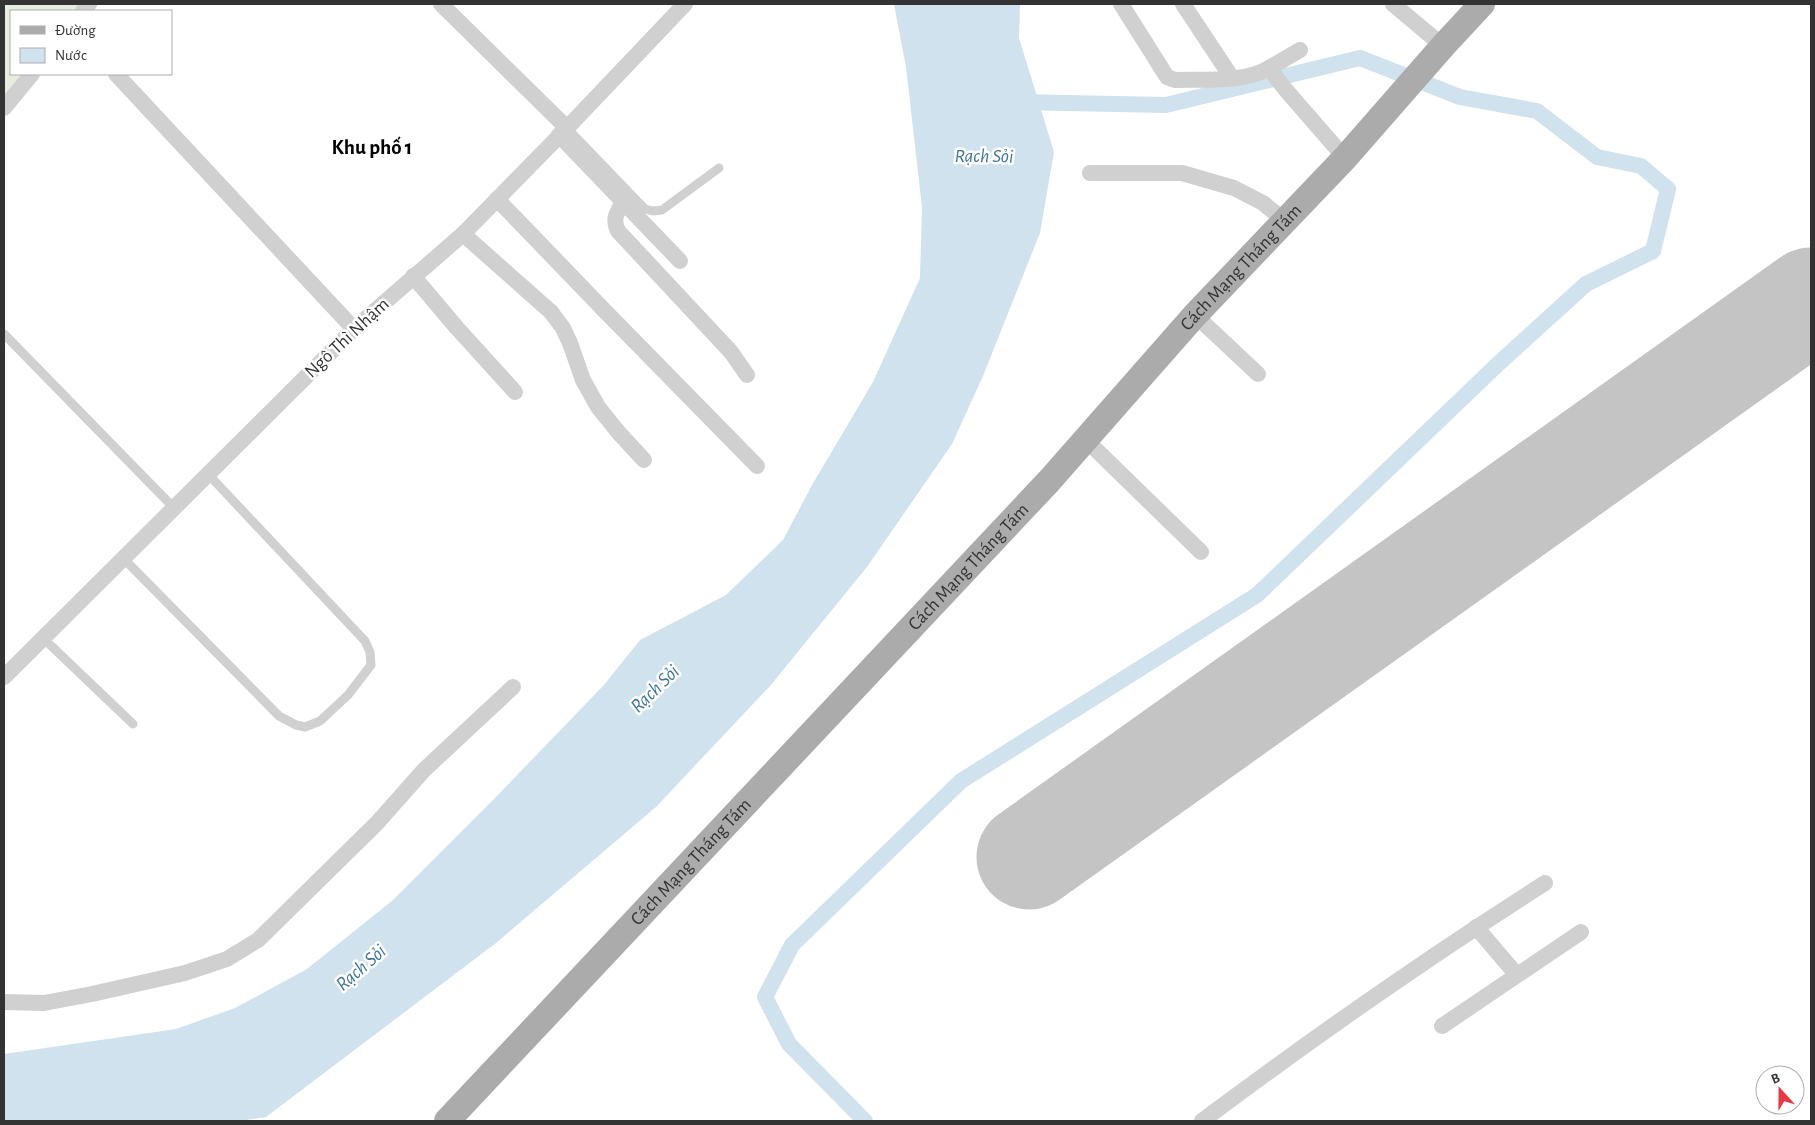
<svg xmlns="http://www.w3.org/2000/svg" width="1815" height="1125" font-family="'Alegreya Sans',sans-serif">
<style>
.green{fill:#e6ecdf}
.water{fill:#cfe2ee}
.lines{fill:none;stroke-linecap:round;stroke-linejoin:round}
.canal{stroke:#cfe2ee;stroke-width:16}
.runway{stroke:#c4c4c4;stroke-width:105}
.lane{stroke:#d0d0d0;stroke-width:9}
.street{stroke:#d0d0d0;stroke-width:16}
.primary{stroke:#ababab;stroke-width:26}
.labels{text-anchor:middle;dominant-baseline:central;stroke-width:5;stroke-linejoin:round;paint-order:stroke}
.street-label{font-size:19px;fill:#333;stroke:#fff}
.water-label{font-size:20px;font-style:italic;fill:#3f7597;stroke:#fff}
.quarter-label{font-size:21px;font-weight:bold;fill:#000;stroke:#fff}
</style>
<rect width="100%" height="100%" fill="#fff"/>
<polygon class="green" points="4,4 99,4 92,11 11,11 11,74 34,74 4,106"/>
<polygon class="water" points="894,4 1020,4 1019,38 1054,152 1040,233 983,376 952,444 867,567 770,686 656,807 496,943 266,1117 239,1121 4,1121 4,1054 176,1029 235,1008 307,969 393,900 493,800 603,686 640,640 726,595 783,540 812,485 873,382 920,278 922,207 906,67"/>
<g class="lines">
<polyline class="canal" points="865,1121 789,1044 765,997 792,945 961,781 1257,595 1498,364 1586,284 1653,251 1668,189 1641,166 1597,157 1537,111 1460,97 1360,58 1166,105 1017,102"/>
<polyline class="runway" points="1029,857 1811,300"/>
<g class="lane">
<polyline points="567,128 645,209 653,211 662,210 719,168"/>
<polyline points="4,334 174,508"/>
<polyline points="123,558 279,716 296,725 305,727 320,721 348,695 371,665 370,652 365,641 208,474"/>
<polyline points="43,638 133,724"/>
</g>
<g class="street">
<path d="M 1121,4 L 1167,77 L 1175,80 C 1204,79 1244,83 1269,68 L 1285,89 L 1345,158"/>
<polyline points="1183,4 1232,78"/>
<polyline points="1393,4 1443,46"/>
<polyline points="83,11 89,4"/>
<polyline points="1269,68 1300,50"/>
<polyline points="116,74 354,329"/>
<polyline points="4,108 32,74"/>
<polyline points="567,128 685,4"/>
<polyline points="559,135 680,261"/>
<polyline points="1090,173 1182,173 1234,188 1263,203 1285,221"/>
<polyline points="497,199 602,308 757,466"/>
<path d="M 623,202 C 617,213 612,218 618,231 L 731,352 L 747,375"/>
<polyline points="463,234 551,312 563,328 570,343 583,380 598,407 619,433 644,460"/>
<polyline points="413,276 457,328 515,392"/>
<polyline points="1195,315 1258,374"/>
<polyline points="1085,439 1201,552"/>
<polyline points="4,677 354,329 463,234 567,128 441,4"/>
<polyline points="1476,927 1516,974"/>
<polyline points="4,1002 44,1003 92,994 185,973 227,959 258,940 377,823 424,770 513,687"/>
<polyline points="1442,1026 1581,932"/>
<path d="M 1202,1121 C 1313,1038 1427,958 1545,883"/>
</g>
<path class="primary" id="s1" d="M 447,1121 L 1049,481 L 1195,315 L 1345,158 L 1443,46 L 1482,4"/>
</g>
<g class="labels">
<g class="street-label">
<text stroke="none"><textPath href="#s1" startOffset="1166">Cách Mạng Tháng Tám</textPath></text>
<text transform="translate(347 338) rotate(-43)">Ngô Thì Nhậm</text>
<text stroke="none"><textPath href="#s1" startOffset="761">Cách Mạng Tháng Tám</textPath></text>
<text stroke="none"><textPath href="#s1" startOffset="356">Cách Mạng Tháng Tám</textPath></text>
</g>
<g class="water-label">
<text x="984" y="156">Rạch Sỏi</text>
<text transform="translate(655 689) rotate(-44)">Rạch Sỏi</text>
<text transform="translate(361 968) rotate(-41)">Rạch Sỏi</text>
</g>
<g class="quarter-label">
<text x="372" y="147">Khu phố 1</text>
</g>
</g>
<rect width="1815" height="1125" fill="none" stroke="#333333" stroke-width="10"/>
<rect x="10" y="10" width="162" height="65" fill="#ffffff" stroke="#adadad"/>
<rect x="20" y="26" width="25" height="8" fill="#ababab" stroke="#adadad"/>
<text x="55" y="35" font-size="15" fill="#333333">Đường</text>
<rect x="20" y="48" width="25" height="15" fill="#cfe2ee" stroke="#adadad"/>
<text x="55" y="60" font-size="15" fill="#333333">Nước</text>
<g transform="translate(1780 1090) rotate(339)"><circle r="24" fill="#ffffff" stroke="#adadad"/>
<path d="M0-4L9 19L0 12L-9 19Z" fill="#e63946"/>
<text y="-8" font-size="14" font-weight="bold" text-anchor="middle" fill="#333333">B</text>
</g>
</svg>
